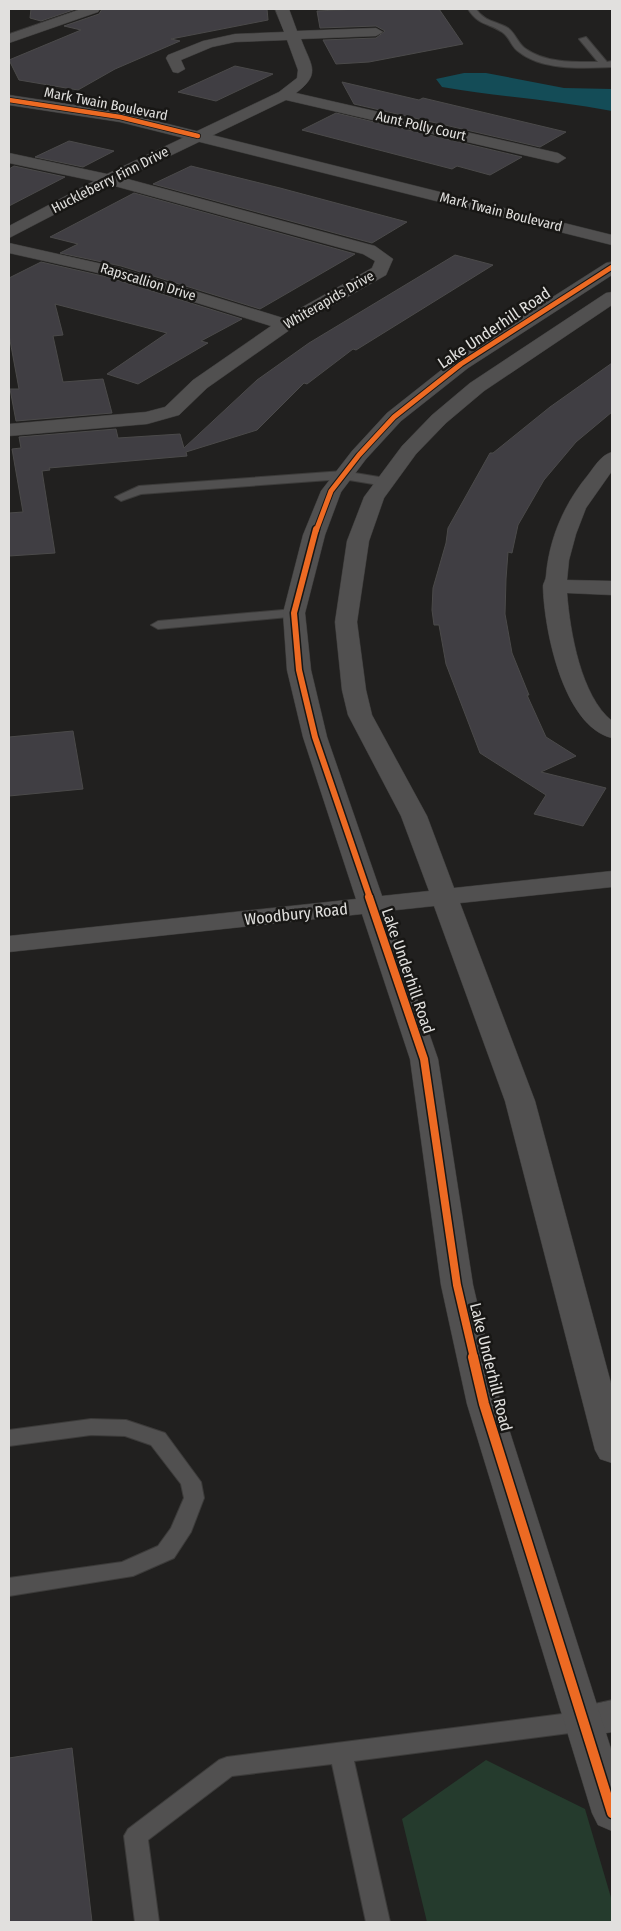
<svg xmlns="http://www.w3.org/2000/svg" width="621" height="1931" font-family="'Fira Sans Condensed',sans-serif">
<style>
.green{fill:#253b2d}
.water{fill:#144c57}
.building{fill:#403e43;stroke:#4b4a4a}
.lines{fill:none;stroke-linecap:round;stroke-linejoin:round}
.service-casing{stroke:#3c3b3a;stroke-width:2}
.minor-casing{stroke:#3c3b3a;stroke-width:1}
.tertiary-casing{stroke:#3c3b3a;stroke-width:1}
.service{fill:#515050;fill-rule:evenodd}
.minor{fill:#515050;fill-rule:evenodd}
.tertiary{fill:#515050;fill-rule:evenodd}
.cycleway-far4-casing{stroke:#181715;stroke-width:6}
.cycleway-far3-casing{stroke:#181715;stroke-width:7}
.cycleway-far2-casing{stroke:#181715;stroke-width:9}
.cycleway-far1-casing{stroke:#181715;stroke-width:11}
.cycleway-casing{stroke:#181715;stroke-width:13}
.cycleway-far4{stroke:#ed6a23;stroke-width:4.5}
.cycleway-far3{stroke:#ed6a23;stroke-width:5}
.cycleway-far2{stroke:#ed6a23;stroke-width:6}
.cycleway-far1{stroke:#ed6a23;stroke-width:8}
.cycleway{stroke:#ed6a23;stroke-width:10}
.labels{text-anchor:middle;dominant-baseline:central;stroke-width:5;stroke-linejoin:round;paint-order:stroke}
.far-street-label{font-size:14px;fill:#e1e0de;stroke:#181715}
.street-label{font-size:16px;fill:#e1e0de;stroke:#181715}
</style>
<rect width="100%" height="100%" fill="#21201f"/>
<polygon class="green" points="486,1760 585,1809 612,1901 612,1922 427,1922 402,1819"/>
<path class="water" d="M 464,73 L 486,73 L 564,88 L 612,89 L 612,111 C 556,100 499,97 442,87 L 436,79 Z"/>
<g class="building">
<polygon points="31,9 76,9 41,21 30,18"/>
<polygon points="102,9 267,9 268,20 171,39 180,41 115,69 78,90 19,80 9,60 81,30 64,26 99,14"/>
<polygon points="359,9 439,9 463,44 369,62 336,64 323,40 376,38 385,31 376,26 320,28 317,11"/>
<polygon points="235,66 273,74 216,101 178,92"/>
<polygon points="342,82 419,100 423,98 566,132 540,147 354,104"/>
<polygon points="336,113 522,157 490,175 457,166 452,169 302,130"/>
<polygon points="69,141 114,151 83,167 35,157"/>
<polygon points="14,166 65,177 9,206 9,169"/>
<polygon points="191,166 280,188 407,222 372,243 153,184"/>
<polygon points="134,193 355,254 260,309 121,266 60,253 78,244 50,237"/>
<polygon points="455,255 493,265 356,350 353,349 307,384 304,383 257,430 186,452 187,456 49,468 50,470 42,471 55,553 9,556 9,513 23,512 12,449 21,448 19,437 116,429 118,438 180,434 184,448 257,380 309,343"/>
<polygon points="41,262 107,277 242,319 201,341 208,343 138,384 107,374 167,333 55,304 63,335 53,336 63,382 103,379 112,413 16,421 10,389 19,389 9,335 9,278"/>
<polygon points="612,363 612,412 576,442 544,480 518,525 512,553 508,552 506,579 505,614 512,653 529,695 527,695 546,737 576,756 541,772 606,788 583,826 534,814 546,795 480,753 446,664 439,625 434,625 432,610 433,588 446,543 448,528 490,453 493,453 550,407"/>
<polygon points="73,731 83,789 9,796 9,737"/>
<polygon points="72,1748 92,1922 9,1922 9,1758"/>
</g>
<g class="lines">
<defs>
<g id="service">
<path d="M 468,9 L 476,9 C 485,22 496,21 508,28 C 516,34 518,44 526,49 C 546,63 574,62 598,62 L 579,39 L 586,37 L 607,62 L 612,61 L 612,67 C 584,68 543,71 519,52 C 511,47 510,37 502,32 C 487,22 479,26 468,9 Z"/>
<polygon points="343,471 385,478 391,482 385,486 343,479 141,494 121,501 115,497 139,486"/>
<polygon points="294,609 299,610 301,613 299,616 158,629 151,625 158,621"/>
<polygon points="91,1419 126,1420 165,1433 201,1482 204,1498 191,1532 174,1558 133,1576 9,1596 9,1578 122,1562 158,1546 171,1528 184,1498 181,1484 151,1445 125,1436 91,1435 9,1446 9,1430"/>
<polygon points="585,1711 593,1714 596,1721 593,1728 585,1731 354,1761 390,1922 366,1922 332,1764 232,1776 148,1840 159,1922 135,1922 124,1836 128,1829 219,1760 227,1757"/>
</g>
<g id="minor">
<polygon points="81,9 100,9 98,12 9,43 9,34"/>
<path d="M 275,9 L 289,9 L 297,31 L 376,28 L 383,32 L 376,36 L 301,39 C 311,66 322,73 296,93 L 558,153 L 566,158 L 558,163 L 286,100 L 124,178 L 375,246 L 393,259 L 386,275 L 291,329 L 207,388 L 179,415 L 147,424 L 9,436 L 9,424 L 146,412 L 165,407 L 193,380 L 271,326 L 107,275 L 9,253 L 9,243 L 120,268 L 283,318 L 372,268 L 375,261 L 363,254 L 111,185 L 9,238 L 9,226 L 94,181 L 9,163 L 9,153 L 107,174 L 279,92 L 297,78 L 298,70 L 287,40 L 235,42 L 212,47 L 181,60 L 185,69 L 178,73 L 173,72 L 166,58 L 168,55 L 203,41 L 235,34 L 284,32 Z"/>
<path d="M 612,452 L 612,471 L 586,508 L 576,534 L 569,560 L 567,580 L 612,581 L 612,595 L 567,593 C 570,632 581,696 612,721 L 612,738 C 563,726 544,629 543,586 C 543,584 546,579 546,576 C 549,539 564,504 588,475 C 595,466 601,455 612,452 Z"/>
<polygon points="612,1700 612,1732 585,1737 571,1733 566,1721 571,1709"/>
</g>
<g id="tertiary">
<polygon points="9,95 120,112 612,235 612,245 120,122 9,105"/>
<polygon points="612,262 612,275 468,368 401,421 366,459 341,492 325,535 305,613 311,670 327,737 382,896 429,891 401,816 348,715 342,690 335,622 347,541 364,497 402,446 432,415 470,383 606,293 612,292 612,305 484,391 446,423 416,454 384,498 369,541 357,622 366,690 372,715 427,816 454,888 612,871 612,887 460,903 535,1101 612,1387 612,1463 600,1459 595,1450 505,1101 434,906 387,911 438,1059 473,1285 501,1404 612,1752 612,1831 598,1825 592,1813 467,1404 441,1285 410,1059 362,914 9,952 9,936 356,899 303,737 287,670 283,613 303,535 321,491 352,451 387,413 454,360 606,263"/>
</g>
</defs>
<use href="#service" class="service-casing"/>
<use href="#minor" class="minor-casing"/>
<use href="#tertiary" class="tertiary-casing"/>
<use href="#service" class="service"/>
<use href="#minor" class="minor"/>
<use href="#tertiary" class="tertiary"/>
<defs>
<polyline id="cycleway-far4" points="9,100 120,117 198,136"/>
<polyline id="cycleway-far3" points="316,531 331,491 359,455 394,417 461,364 612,267"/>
<polyline id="cycleway-far2" points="316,529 294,613 299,670 315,737 370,898"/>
<polyline id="cycleway-far1" points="369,897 424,1059 457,1285 474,1358"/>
<polyline id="cycleway" points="473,1357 484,1404 612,1813"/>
</defs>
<use href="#cycleway-far4" class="cycleway-far4-casing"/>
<use href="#cycleway-far3" class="cycleway-far3-casing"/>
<use href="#cycleway-far2" class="cycleway-far2-casing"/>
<use href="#cycleway-far1" class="cycleway-far1-casing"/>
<use href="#cycleway" class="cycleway-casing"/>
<use href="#cycleway-far4" class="cycleway-far4"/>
<use href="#cycleway-far3" class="cycleway-far3"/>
<use href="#cycleway-far2" class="cycleway-far2"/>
<use href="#cycleway-far1" class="cycleway-far1"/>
<use href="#cycleway" class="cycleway"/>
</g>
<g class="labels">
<g class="far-street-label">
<text transform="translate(106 104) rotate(11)">Mark Twain Boulevard</text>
<text transform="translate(421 126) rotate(13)">Aunt Polly Court</text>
<text transform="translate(110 180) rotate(-27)">Huckleberry Finn Drive</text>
<text transform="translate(501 212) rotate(14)">Mark Twain Boulevard</text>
<text transform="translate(148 282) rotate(17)">Rapscallion Drive</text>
<text transform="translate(329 300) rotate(-30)">Whiterapids Drive</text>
</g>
<g class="street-label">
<text transform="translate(494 328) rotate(-34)">Lake Underhill Road</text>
<text transform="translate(296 914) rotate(-6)">Woodbury Road</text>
<text transform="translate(408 971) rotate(71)">Lake Underhill Road</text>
<text transform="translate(491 1367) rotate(76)">Lake Underhill Road</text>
</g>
</g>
<rect width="621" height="1931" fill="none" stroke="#e1e0de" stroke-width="20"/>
</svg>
